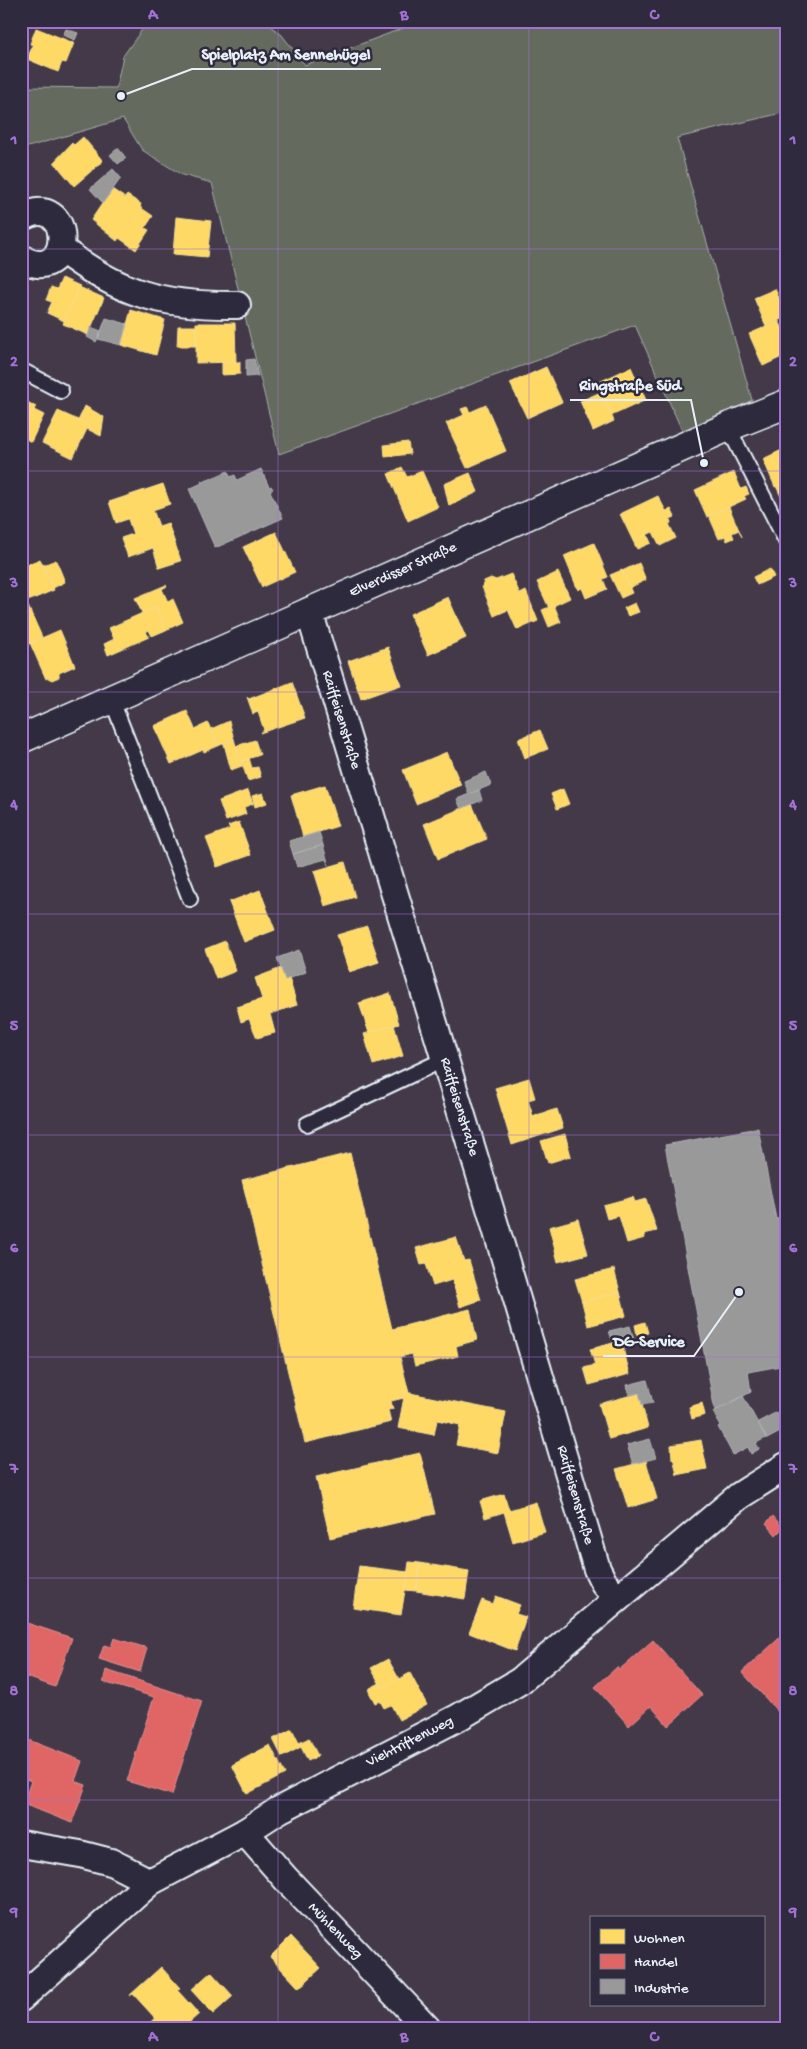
<svg xmlns="http://www.w3.org/2000/svg" width="807" height="2049" font-family="'Gochi Hand',sans-serif">
<style>
.green{fill:#656b5e;stroke:#a6aeab}
.homes{fill:#ffd966;stroke:#f8e092}
.shops{fill:#e06666;stroke:#e29092}
.industry{fill:#999;stroke:#b1b3b6}
.lines{fill:none;stroke-linecap:round;stroke-linejoin:round}
.lane-casing{stroke:#e8f1f8;stroke-width:18}
.street-casing{stroke:#e8f1f8;stroke-width:30}
.secondary-casing{stroke:#e8f1f8;stroke-width:31}
.lane{stroke:#2f2a3d;stroke-width:14}
.street{stroke:#2f2a3d;stroke-width:26}
.secondary{stroke:#2f2a3d;stroke-width:28}
.grid{fill:none;stroke:#a171d3;stroke-width:1;stroke-opacity:0.55}
.labels{text-anchor:middle;dominant-baseline:central;stroke-width:5;stroke-linejoin:round;paint-order:stroke}
.street-label{font-size:15px;fill:#e8f1f8;stroke:#2f2a3d}
.leader{fill:none;stroke:#e8f1f8;stroke-width:2}
.callout-dot{fill:#e8f1f8;stroke:#2f2a3d;stroke-width:2}
.callout-label{font-size:16px;text-anchor:middle;font-weight:bold;fill:#e8f1f8;stroke:#2f2a3d;stroke-width:5;stroke-linejoin:round;paint-order:stroke}
.neatline{fill:none;stroke:#a171d3;stroke-width:2}
.grid-label{font-size:16px;text-anchor:middle;font-weight:bold;fill:#a171d3}
</style>
<rect width="100%" height="100%" fill="#433948"/>
<filter id="ink" filterUnits="userSpaceOnUse"><feTurbulence type="fractalNoise" baseFrequency=".02" numOctaves="2"/><feDisplacementMap in="SourceGraphic" scale="10" xChannelSelector="R" yChannelSelector="G"/><feConvolveMatrix kernelMatrix="1 2 1 2 8 2 1 2 1" color-interpolation-filters="sRGB"/></filter>
<g filter="url(#ink)">
<polygon class="green" points="150,21 265,21 282,35 305,65 422,21 786,21 786,112 677,138 752,400 684,435 635,325 279,454 212,183 182,175 142,150 123,119 21,149 21,87 116,88 123,56 146,24"/>
<g class="homes">
<polygon points="36,28 74,43 66,63 62,62 58,72 27,59 33,45 30,44"/>
<polygon points="83,137 103,161 74,186 54,162 72,143 74,145"/>
<polygon points="112,189 125,198 127,195 141,204 140,207 153,216 145,228 149,230 136,250 119,238 117,241 91,220"/>
<polygon points="176,217 211,221 207,257 173,254"/>
<polygon points="62,278 80,286 64,321 47,313 52,302 46,300 51,287 57,289"/>
<polygon points="79,287 104,298 88,335 63,324"/>
<polygon points="775,289 786,313 786,317 766,326 754,298"/>
<polygon points="131,310 165,320 156,355 121,345"/>
<polygon points="779,321 783,329 786,328 786,355 763,366 749,334"/>
<polygon points="196,323 235,323 236,362 196,363"/>
<polygon points="178,326 196,326 196,346 177,346"/>
<polygon points="222,362 240,362 240,374 222,375"/>
<polygon points="546,367 562,402 527,418 510,383"/>
<polygon points="631,367 646,400 611,416 597,383"/>
<polygon points="601,392 614,421 593,431 580,401"/>
<polygon points="21,398 36,407 21,431"/>
<polygon points="486,405 506,451 467,468 446,423 464,415 461,409 467,407 470,412"/>
<polygon points="85,406 104,417 101,436 87,429 89,425 78,421"/>
<polygon points="34,410 44,415 31,442 21,436 21,431"/>
<polygon points="58,411 89,425 73,458 42,443"/>
<polygon points="408,442 410,454 385,457 384,445"/>
<polygon points="786,448 786,482 775,487 763,459"/>
<polygon points="402,467 407,477 422,471 438,507 408,521 388,474"/>
<polygon points="734,472 741,489 746,487 749,494 744,496 746,499 707,517 695,490"/>
<polygon points="470,473 478,492 449,506 444,484"/>
<polygon points="786,482 786,507 776,486"/>
<polygon points="163,484 170,504 153,510 159,526 168,523 181,561 159,568 153,548 128,557 121,538 133,534 128,519 116,523 109,502"/>
<polygon points="658,496 666,511 671,509 675,517 670,519 671,523 669,524 676,538 660,546 653,532 633,541 620,514"/>
<polygon points="729,507 742,537 739,530 732,533 734,538 727,541 725,536 719,539 709,516"/>
<polygon points="276,532 295,572 262,587 243,547"/>
<polygon points="647,534 651,543 637,549 633,541"/>
<polygon points="594,543 608,577 603,579 607,589 586,598 582,588 578,590 564,556"/>
<polygon points="40,559 54,590 21,604 21,567"/>
<polygon points="56,560 65,582 53,588 43,565"/>
<polygon points="639,563 646,580 629,588 622,571"/>
<polygon points="770,569 774,577 757,585 753,577"/>
<polygon points="622,570 632,593 621,598 610,575"/>
<polygon points="558,572 570,598 549,608 537,582"/>
<polygon points="511,574 520,594 526,591 538,621 517,630 508,610 494,616 482,587 484,581 491,578 496,580"/>
<polygon points="166,585 167,586 162,589 168,602 173,599 183,622 166,630 156,607 142,613 135,598"/>
<polygon points="448,597 466,638 428,655 410,614"/>
<polygon points="635,603 639,612 628,616 624,608"/>
<polygon points="554,605 561,622 549,627 542,610"/>
<polygon points="28,606 42,637 21,648 21,608"/>
<polygon points="156,607 166,630 152,636 149,630 146,632 149,637 108,655 104,644 114,639 109,628"/>
<polygon points="60,630 75,666 59,673 59,677 52,680 48,678 46,679 30,643"/>
<polygon points="388,647 401,685 361,699 348,661"/>
<polygon points="292,682 305,718 260,733 264,730 258,712 253,714 247,697 249,699"/>
<polygon points="187,711 195,729 208,723 218,746 204,752 203,750 171,764 154,726"/>
<polygon points="229,721 234,739 218,746 211,729"/>
<polygon points="540,730 548,749 525,758 518,739"/>
<polygon points="234,739 242,766 231,770 224,744"/>
<polygon points="255,740 260,755 241,761 236,746"/>
<polygon points="447,752 461,785 416,804 403,770"/>
<polygon points="249,758 252,768 258,767 261,777 248,781 241,761"/>
<polygon points="325,785 338,826 303,837 291,795"/>
<polygon points="563,789 569,804 557,809 551,794"/>
<polygon points="248,790 253,804 244,807 246,814 226,821 219,801"/>
<polygon points="263,793 267,803 255,807 252,796"/>
<polygon points="472,804 487,839 438,859 424,824"/>
<polygon points="239,822 251,855 217,867 206,838 230,829 228,826"/>
<polygon points="345,862 355,897 325,906 314,871"/>
<polygon points="260,890 275,930 244,942 229,902"/>
<polygon points="367,926 379,962 349,972 337,935"/>
<polygon points="225,941 236,971 216,979 205,949"/>
<polygon points="281,968 285,980 289,978 297,1005 270,1014 275,1033 257,1038 249,1019 241,1022 237,1007 262,999 255,978"/>
<polygon points="390,993 399,1024 369,1033 359,1003"/>
<polygon points="394,1025 403,1056 373,1065 364,1034"/>
<polygon points="529,1078 535,1098 528,1100 533,1116 557,1109 563,1128 512,1145 495,1088"/>
<polygon points="565,1134 571,1156 548,1163 541,1141"/>
<polygon points="350,1153 392,1329 470,1309 477,1340 456,1346 458,1356 415,1366 412,1354 400,1357 409,1393 405,1392 404,1398 391,1401 393,1409 388,1410 391,1422 305,1443 242,1180"/>
<polygon points="633,1197 635,1202 646,1199 657,1231 644,1234 645,1238 627,1243 619,1216 607,1219 603,1205"/>
<polygon points="578,1219 588,1254 558,1262 549,1227"/>
<polygon points="456,1237 464,1261 469,1260 481,1300 460,1307 452,1280 433,1286 426,1264 421,1265 416,1248"/>
<polygon points="614,1269 620,1292 582,1302 575,1279"/>
<polygon points="620,1292 626,1316 588,1326 582,1302"/>
<polygon points="645,1322 648,1333 637,1335 635,1325"/>
<polygon points="621,1341 630,1374 589,1385 584,1368 595,1365 590,1349"/>
<polygon points="405,1392 506,1412 498,1453 456,1445 460,1425 437,1420 434,1435 398,1428"/>
<polygon points="639,1393 648,1428 609,1439 599,1404"/>
<polygon points="702,1403 705,1415 692,1419 689,1407"/>
<polygon points="701,1440 707,1469 677,1475 674,1461 672,1459 671,1445"/>
<polygon points="420,1453 435,1514 330,1538 316,1477"/>
<polygon points="646,1461 657,1499 628,1508 616,1469"/>
<polygon points="504,1494 509,1510 536,1502 545,1532 513,1542 504,1512 485,1518 480,1501"/>
<polygon points="409,1562 420,1563 416,1591 405,1590"/>
<polygon points="420,1563 469,1571 465,1599 416,1591"/>
<polygon points="359,1566 408,1572 401,1615 353,1608"/>
<polygon points="496,1596 520,1605 516,1614 526,1617 515,1651 469,1633 482,1600 493,1604"/>
<polygon points="388,1659 399,1679 382,1688 371,1668"/>
<polygon points="410,1673 427,1705 399,1720 391,1705 384,1708 380,1701 375,1703 369,1692 370,1688 380,1683 382,1688"/>
<polygon points="292,1729 301,1747 282,1757 273,1739"/>
<polygon points="309,1738 318,1756 308,1761 299,1743"/>
<polygon points="270,1745 285,1774 247,1794 232,1765"/>
<polygon points="291,1936 321,1968 299,1988 270,1957"/>
<polygon points="161,1967 180,1988 177,1990 199,2014 183,2028 144,2028 155,2018 133,1994 129,1996"/>
<polygon points="211,1972 233,1996 213,2014 191,1990"/>
</g>
<g class="shops">
<polygon points="773,1516 783,1528 776,1535 766,1523"/>
<polygon points="21,1621 72,1638 55,1687 21,1675"/>
<polygon points="786,1632 786,1705 778,1712 742,1672"/>
<polygon points="114,1638 147,1648 140,1672 99,1659 104,1645 111,1647"/>
<polygon points="653,1640 702,1695 668,1726 651,1706 629,1726 595,1687 617,1667 619,1670"/>
<polygon points="106,1670 202,1701 172,1795 127,1781 154,1697 103,1682"/>
<polygon points="21,1737 82,1761 75,1781 86,1785 72,1823 23,1804 31,1781 21,1777"/>
</g>
<g class="industry">
<polygon points="66,29 78,33 75,40 63,35"/>
<polygon points="118,148 126,158 118,164 110,155"/>
<polygon points="113,169 121,178 103,203 90,189"/>
<polygon points="106,318 127,324 121,345 98,339"/>
<polygon points="91,327 101,331 96,342 87,337"/>
<polygon points="254,359 258,376 246,377 246,360"/>
<polygon points="261,469 269,487 271,486 273,489 270,491 283,518 215,548 189,489 202,483 201,481 203,482 228,471 230,477 235,475 237,480"/>
<polygon points="486,772 491,785 469,794 464,781"/>
<polygon points="479,790 482,800 461,809 457,799"/>
<polygon points="319,832 323,845 293,854 289,841"/>
<polygon points="323,845 329,866 326,859 297,867 293,854"/>
<polygon points="299,950 306,972 285,980 277,958"/>
<polygon points="758,1128 776,1219 786,1217 786,1365 748,1372 751,1392 715,1411 665,1145"/>
<polygon points="630,1326 636,1346 624,1349 621,1341 613,1343 609,1331"/>
<polygon points="647,1380 653,1403 642,1405 639,1393 629,1396 627,1385"/>
<polygon points="743,1396 766,1438 756,1443 759,1449 751,1454 748,1447 733,1455 718,1427 720,1425 713,1412"/>
<polygon points="777,1412 786,1429 767,1439 758,1422"/>
<polygon points="650,1439 656,1458 633,1464 627,1445"/>
</g>
<g class="lines">
<defs>
<g id="lane">
<polyline points="21,370 61,391"/>
<polyline points="728,427 786,541"/>
<polyline points="111,698 190,899"/>
<polyline points="307,1124 445,1059"/>
</g>
<g id="street">
<path d="M 21,218 C 75,187 75,289 21,258"/>
<path d="M 61,249 C 120,294 162,306 237,305"/>
<polyline points="309,611 489,1205 597,1569 604,1583 618,1598"/>
<polyline points="245,1832 286,1879 427,2028"/>
<polyline points="21,1844 80,1854 111,1862 150,1882"/>
<polyline points="21,1998 150,1882 245,1832 279,1810 459,1717 520,1681 739,1496 786,1466"/>
</g>
<polyline id="secondary" points="21,739 728,427 786,404"/>
</defs>
<use href="#lane" class="lane-casing"/>
<use href="#street" class="street-casing"/>
<use href="#secondary" class="secondary-casing"/>
<use href="#lane" class="lane"/>
<use href="#street" class="street"/>
<use href="#secondary" class="secondary"/>
</g>
</g>
<path class="grid" d="M 278,21 L 278,2028M 529,21 L 529,2028M 21,249 L 786,249M 21,471 L 786,471M 21,692 L 786,692M 21,914 L 786,914M 21,1135 L 786,1135M 21,1357 L 786,1357M 21,1578 L 786,1578M 21,1800 L 786,1800"/>
<g class="labels">
<g class="street-label">
<text transform="translate(403 570) rotate(-24)">Elverdisser Straße</text>
<text transform="translate(341 720) rotate(73)">Raiffeisenstraße</text>
<text transform="translate(459 1107) rotate(73)">Raiffeisenstraße</text>
<text transform="translate(575 1495) rotate(74)">Raiffeisenstraße</text>
<text transform="translate(410 1742) rotate(-27)">Viehtriftenweg</text>
<text transform="translate(335 1931) rotate(46)">Mühlenweg</text>
</g>
</g>
<path class="leader" d="M121 96L192 69H381M704 463L691 400H570M739 1292L694 1356H603"/>
<g class="callout-dot">
<circle cx="121" cy="96" r="5"/>
<circle cx="704" cy="463" r="5"/>
<circle cx="739" cy="1292" r="5"/>
</g>
<g class="callout-label">
<text x="286" y="59">Spielplatz Am Sennehügel</text>
<text x="630" y="390">Ringstraße Süd</text>
<text x="649" y="1346">DG-Service</text>
</g>
<rect width="807" height="2049" fill="none" stroke="#2f2a3d" stroke-width="55"/>
<rect x="590" y="1916" width="175" height="90" fill="#2f2a3d" stroke="#797a88"/>
<rect x="600" y="1929" width="25" height="15" fill="#ffd966" stroke="#797a88"/>
<text x="634" y="1942" font-size="15" fill="#e8f1f8">Wohnen</text>
<rect x="600" y="1954" width="25" height="15" fill="#e06666" stroke="#797a88"/>
<text x="634" y="1966" font-size="15" fill="#e8f1f8">Handel</text>
<rect x="600" y="1979" width="25" height="15" fill="#999999" stroke="#797a88"/>
<text x="634" y="1992" font-size="15" fill="#e8f1f8">Industrie</text>
<rect x="28" y="28" width="752" height="1994" class="neatline"/>
<g class="grid-label">
<text x="153" y="19">A</text>
<text x="404" y="19">B</text>
<text x="654" y="19">C</text>
<text x="14" y="144">1</text>
<text x="793" y="144">1</text>
<text x="14" y="366">2</text>
<text x="793" y="366">2</text>
<text x="14" y="587">3</text>
<text x="793" y="587">3</text>
<text x="14" y="809">4</text>
<text x="793" y="809">4</text>
<text x="14" y="1030">5</text>
<text x="793" y="1030">5</text>
<text x="14" y="1252">6</text>
<text x="793" y="1252">6</text>
<text x="14" y="1473">7</text>
<text x="793" y="1473">7</text>
<text x="14" y="1695">8</text>
<text x="793" y="1695">8</text>
<text x="14" y="1916">9</text>
<text x="793" y="1916">9</text>
<text x="153" y="2041">A</text>
<text x="404" y="2041">B</text>
<text x="654" y="2041">C</text>
</g>
</svg>
